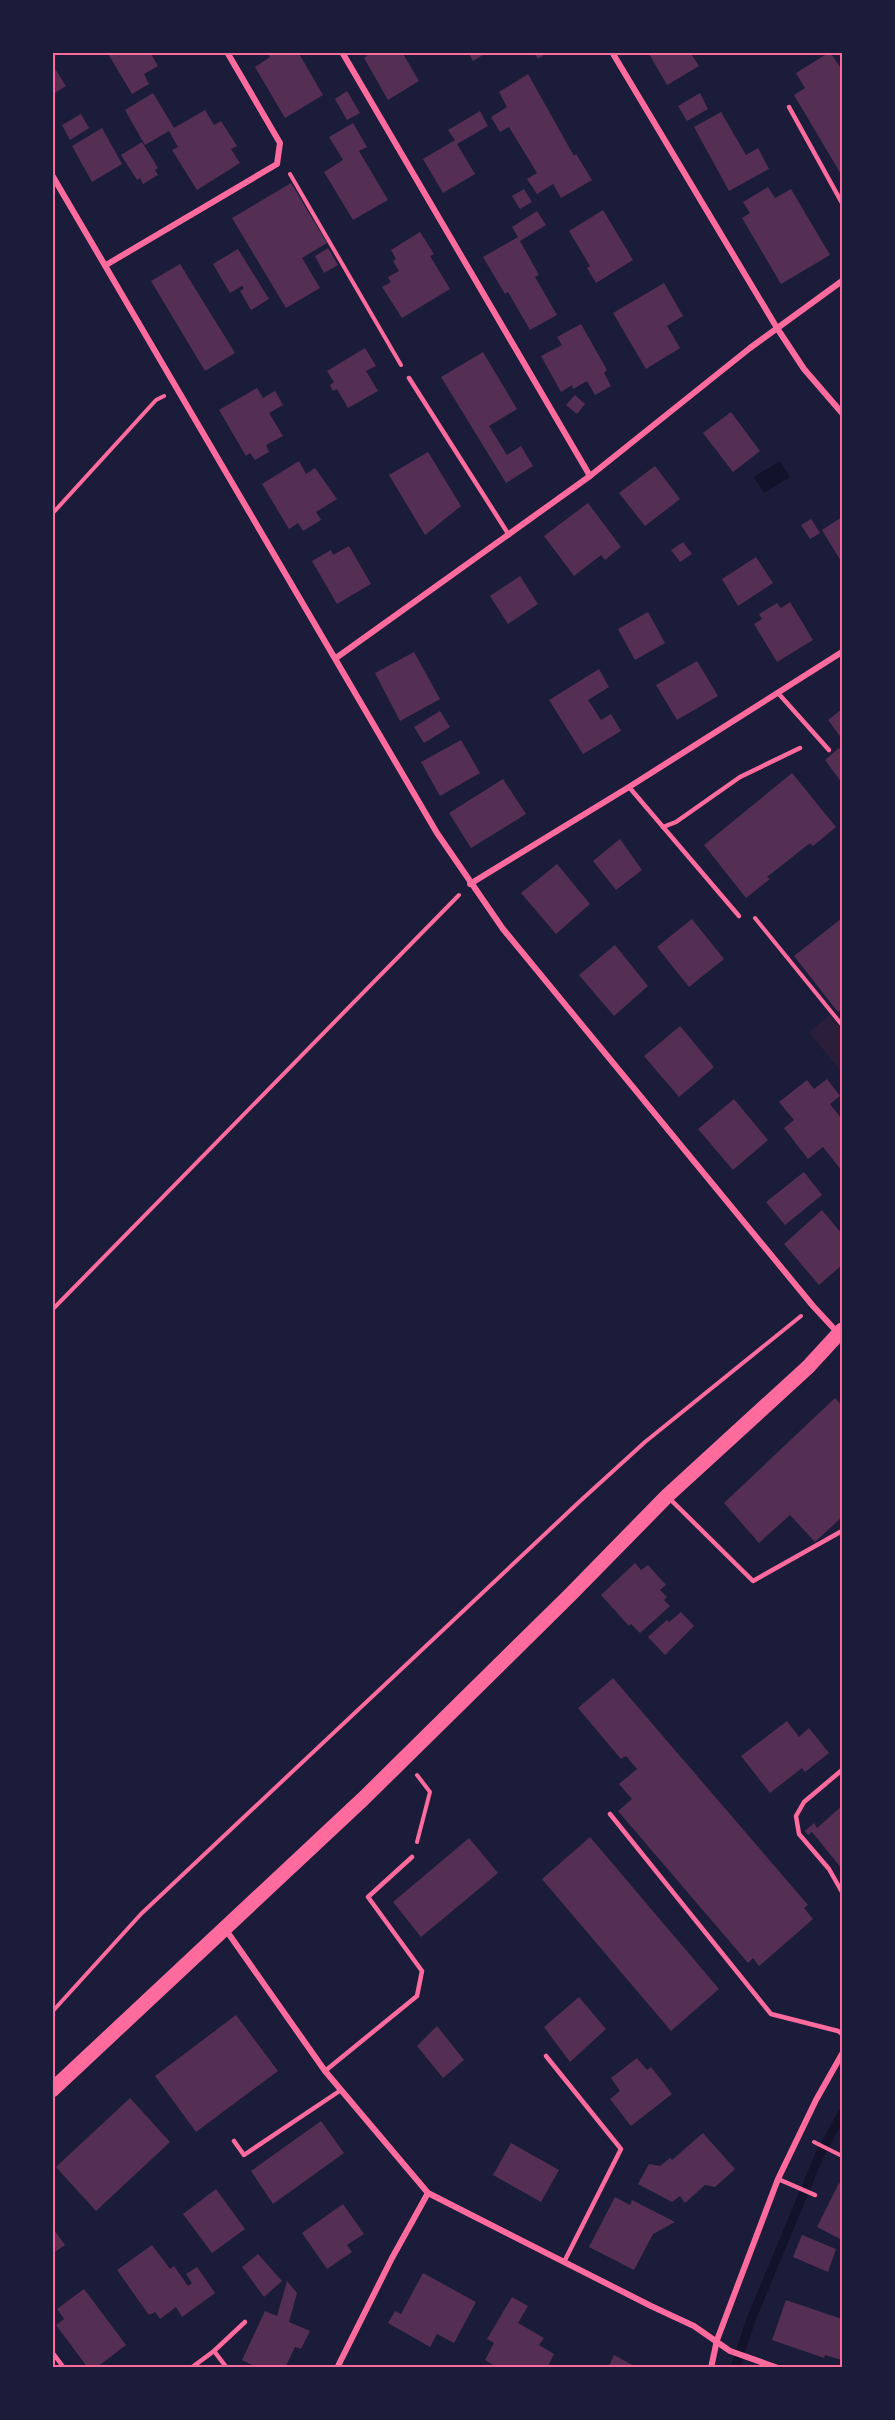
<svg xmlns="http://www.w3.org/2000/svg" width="895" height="2420" font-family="Poppins,sans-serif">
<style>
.green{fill:#2a1e3b}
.water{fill:#12122b}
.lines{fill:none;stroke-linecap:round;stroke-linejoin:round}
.stream{stroke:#12122b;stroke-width:9}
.building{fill:#542f53}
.path{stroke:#ff6b9d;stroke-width:4}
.service{stroke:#ff6b9d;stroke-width:4.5}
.minor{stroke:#ff6b9d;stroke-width:6}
.primary{stroke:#ff6b9d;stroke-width:15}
.neatline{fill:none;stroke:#ff6b9d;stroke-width:2}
</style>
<rect width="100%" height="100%" fill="#1b1b3a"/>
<polygon class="green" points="830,1015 842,1031 842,1068 840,1070 809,1032"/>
<polygon class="water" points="780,461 790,477 764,493 754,477"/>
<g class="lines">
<polyline class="stream" points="735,2368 750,2322 820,2154 842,2114"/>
</g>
<g class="building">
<polygon points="107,52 150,52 158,66 144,74 149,84 132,94"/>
<polygon points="267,52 298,52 323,95 285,118 255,67 270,57"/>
<polygon points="372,52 402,52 419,81 388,100 364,58"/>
<polygon points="468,52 488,52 473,61"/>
<polygon points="534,52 548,52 538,59"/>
<polygon points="648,52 690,52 699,66 667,85"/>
<polygon points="830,52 842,70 842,176 794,95 805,88 796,73"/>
<polygon points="52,64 66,86 52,95"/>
<polygon points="528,74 574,156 576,154 592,180 561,198 553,184 537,194 527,179 537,173 509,127 500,132 491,117 507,107 499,92"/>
<polygon points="347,91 360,113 347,120 335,99"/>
<polygon points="153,93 174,128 205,110 214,125 221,121 237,146 231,149 240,163 197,190 172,150 178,147 169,131 145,145 125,110"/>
<polygon points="700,93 708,109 687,121 678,106"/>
<polygon points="480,111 488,126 457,144 475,174 443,193 423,159 455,140 448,130"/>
<polygon points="721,112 746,155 758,148 769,169 729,191 694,127"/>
<polygon points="81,114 89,128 70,140 62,125"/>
<polygon points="353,123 367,147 359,151 388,200 353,220 324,172 343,160 329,137"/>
<polygon points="102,128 122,164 92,182 72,146"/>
<polygon points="142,142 158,168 155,170 158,175 143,184 140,178 137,180 121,155"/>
<polygon points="291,183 327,243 302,258 320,288 286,308 232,218"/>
<polygon points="768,187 775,198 791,189 830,255 781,284 742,218 750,213 743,202"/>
<polygon points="524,189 532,202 520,209 512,196"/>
<polygon points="603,210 633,260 596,283 587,268 590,266 569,231"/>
<polygon points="537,211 546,225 520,241 539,275 535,277 557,315 530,330 508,292 505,294 483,257 518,237 512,227"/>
<polygon points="420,232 434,254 430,256 450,289 402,318 382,287 391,282 388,277 399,271 393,261 396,259 391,250"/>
<polygon points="328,248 338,265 324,273 315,256"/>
<polygon points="238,249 269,299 251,310 240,291 244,288 242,286 230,293 213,264"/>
<polygon points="180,264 235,353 205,371 151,281"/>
<polygon points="664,283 683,316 667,326 680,348 646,369 613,313"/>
<polygon points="581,324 607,370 604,373 611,386 595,395 587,381 573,389 572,385 561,392 541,356 562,345 557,337"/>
<polygon points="365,348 376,366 366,371 378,391 348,408 337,389 333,391 330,385 334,382 327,371"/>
<polygon points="483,352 517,409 489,426 507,455 521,446 533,466 506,483 441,377"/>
<polygon points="257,388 263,398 275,391 283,405 269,413 283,436 266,445 269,452 255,460 250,453 246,456 219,410"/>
<polygon points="575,395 585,404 577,414 566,405"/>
<polygon points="731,412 760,451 733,472 703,433"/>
<polygon points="428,452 461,506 425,535 389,475"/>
<polygon points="299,461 306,474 315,468 337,499 316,512 321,520 303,531 298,523 289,529 262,484"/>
<polygon points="655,466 680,499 645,526 619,493"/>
<polygon points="588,503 621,547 605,560 601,555 574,576 544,536"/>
<polygon points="842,517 842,563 822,530"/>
<polygon points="811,519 820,533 810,539 801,525"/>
<polygon points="683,542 692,554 680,562 671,550"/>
<polygon points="349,546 371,584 337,604 312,561 331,550 333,555"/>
<polygon points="756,557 773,583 738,606 722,579"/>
<polygon points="520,576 538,604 508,624 490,596"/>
<polygon points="790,602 813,640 777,662 754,624 762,619 759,614 777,603 781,608"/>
<polygon points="648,612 665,643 635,660 618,629"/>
<polygon points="414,652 440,699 400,721 375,673"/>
<polygon points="697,661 718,696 677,720 656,685"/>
<polygon points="599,669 609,687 588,700 601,720 611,714 621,731 583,754 549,700"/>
<polygon points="842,709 842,739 828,720"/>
<polygon points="440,711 450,727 424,743 414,727"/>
<polygon points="461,740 480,773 440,796 421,762"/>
<polygon points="839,748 842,753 842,783 825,760"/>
<polygon points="792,773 836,827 813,846 810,843 767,877 770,879 746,898 704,845"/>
<polygon points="503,779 526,814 471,848 449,813"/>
<polygon points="620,839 642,870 616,890 593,861"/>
<polygon points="557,864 590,904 556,934 521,893"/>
<polygon points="842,918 842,1009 838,1012 794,956"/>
<polygon points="692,919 724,959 689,987 657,947"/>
<polygon points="615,945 648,986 614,1016 579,975"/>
<polygon points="680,1026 714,1067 679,1097 644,1056"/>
<polygon points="827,1079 840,1096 830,1104 842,1119 842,1171 823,1147 808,1159 784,1128 794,1120 779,1102 807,1080 814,1089"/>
<polygon points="734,1099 768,1140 733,1170 698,1129"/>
<polygon points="804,1172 822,1195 785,1225 766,1202"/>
<polygon points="822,1210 842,1234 842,1265 819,1285 784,1244"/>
<polygon points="835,1398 842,1406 842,1484 840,1486 842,1488 842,1517 815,1542 790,1515 759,1543 724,1503"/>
<polygon points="635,1563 641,1570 648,1565 666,1585 660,1590 667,1597 664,1600 670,1606 640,1633 631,1624 629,1626 601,1595"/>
<polygon points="681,1612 694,1626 665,1655 648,1637 667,1620 669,1622"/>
<polygon points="613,1678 808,1905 804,1908 813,1919 759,1966 753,1958 748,1963 618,1811 632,1799 619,1784 637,1769 626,1756 621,1759 578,1708"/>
<polygon points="787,1721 799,1737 809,1728 829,1753 805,1772 802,1768 770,1793 741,1756"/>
<polygon points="842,1806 842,1869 812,1832 808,1835 805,1831 814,1823 817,1828"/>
<polygon points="590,1837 719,1989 671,2031 542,1879"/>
<polygon points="469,1838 498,1873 421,1937 393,1902"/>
<polygon points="579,1997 606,2029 570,2062 544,2027"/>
<polygon points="236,2015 278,2071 196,2132 155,2076"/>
<polygon points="437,2026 464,2060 443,2078 417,2046"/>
<polygon points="637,2058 647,2070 651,2067 672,2094 631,2126 610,2099 620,2091 611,2078"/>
<polygon points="130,2098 170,2142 96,2211 56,2167"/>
<polygon points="321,2121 344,2153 273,2204 251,2171"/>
<polygon points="703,2133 735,2169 715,2187 705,2185 685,2203 680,2196 672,2202 638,2184 649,2164 660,2166 670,2158 672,2160"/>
<polygon points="511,2143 559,2170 541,2202 493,2175"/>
<polygon points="839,2183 842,2185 842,2240 817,2227"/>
<polygon points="216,2189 245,2229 212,2253 183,2214"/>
<polygon points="615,2197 630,2205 632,2200 675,2222 653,2234 634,2270 589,2247"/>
<polygon points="343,2204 364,2234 347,2245 352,2252 327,2269 302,2233"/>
<polygon points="52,2227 65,2245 52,2254"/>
<polygon points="802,2235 836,2249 828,2272 793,2257"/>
<polygon points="152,2245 170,2269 174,2266 188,2286 192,2283 186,2274 197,2267 215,2293 182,2317 176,2307 160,2319 155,2312 149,2315 117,2270"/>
<polygon points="258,2254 282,2281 264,2297 242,2267"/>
<polygon points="423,2273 476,2302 454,2343 437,2334 430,2347 388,2323 395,2311 401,2314"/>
<polygon points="287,2281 297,2293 289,2322 310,2331 301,2349 295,2347 285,2368 258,2368 242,2360 265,2311 277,2316"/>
<polygon points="84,2289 126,2345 96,2368 88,2368 56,2325 64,2319 57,2309"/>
<polygon points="512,2297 528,2306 518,2323 544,2338 539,2345 554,2354 547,2368 498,2368 485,2360 494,2343 487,2339"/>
<polygon points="786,2300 842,2319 842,2360 825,2355 824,2358 772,2340"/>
<polygon points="614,2355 638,2368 608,2368"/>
</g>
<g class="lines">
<g class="path">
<polyline points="290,174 401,365"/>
<polyline points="52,514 156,400 164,396"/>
<polyline points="755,918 842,1025"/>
<polyline points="52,1310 459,895"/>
<polyline points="417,1842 430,1792 417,1775"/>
<polyline points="52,2012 141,1914 578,1503 645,1442 801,1316"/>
<polyline points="814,2142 840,2155"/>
</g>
<g class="service">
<polyline points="789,107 842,203"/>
<polyline points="409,378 509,535"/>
<polyline points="778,693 829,750"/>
<polyline points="629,787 739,916"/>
<polyline points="663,827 676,822 740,777 800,748"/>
<polyline points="669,1498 753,1581 842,1531"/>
<polyline points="842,1770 804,1802 796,1816 799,1834 829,1869 842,1892"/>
<polyline points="610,1814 771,2014 838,2031 842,2034"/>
<polyline points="546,2056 621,2149 564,2262"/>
<polyline points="325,2071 417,1996 422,1971 368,1897 412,1857"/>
<polyline points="234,2141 244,2155 341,2090"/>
<polyline points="778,2179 815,2195"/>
<polyline points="214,2351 227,2368"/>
<polyline points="52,2352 64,2368"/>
<polyline points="191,2368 214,2351 245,2322"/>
</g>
<g class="minor">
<polyline points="342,52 590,476"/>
<polyline points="612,52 777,328 804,369 842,413"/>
<polyline points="52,175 437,833 503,929 813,1306 838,1333"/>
<polyline points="106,265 277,164 280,143 227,52"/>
<polyline points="336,658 590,476 750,348 842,281"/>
<polyline points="470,884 629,787 842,652"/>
<polyline points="226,1930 325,2071 428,2193 651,2306 694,2326 730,2351 778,2368"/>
<polyline points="337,2368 392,2258 428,2193"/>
<polyline points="711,2368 717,2340 778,2179 816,2100 842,2054"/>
</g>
<polyline class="primary" points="52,2090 363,1799 570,1595 667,1496 808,1367 842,1330"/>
</g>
<rect width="895" height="2420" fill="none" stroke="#1b1b3a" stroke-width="108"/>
<rect x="54" y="54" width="787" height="2312" class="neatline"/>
</svg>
